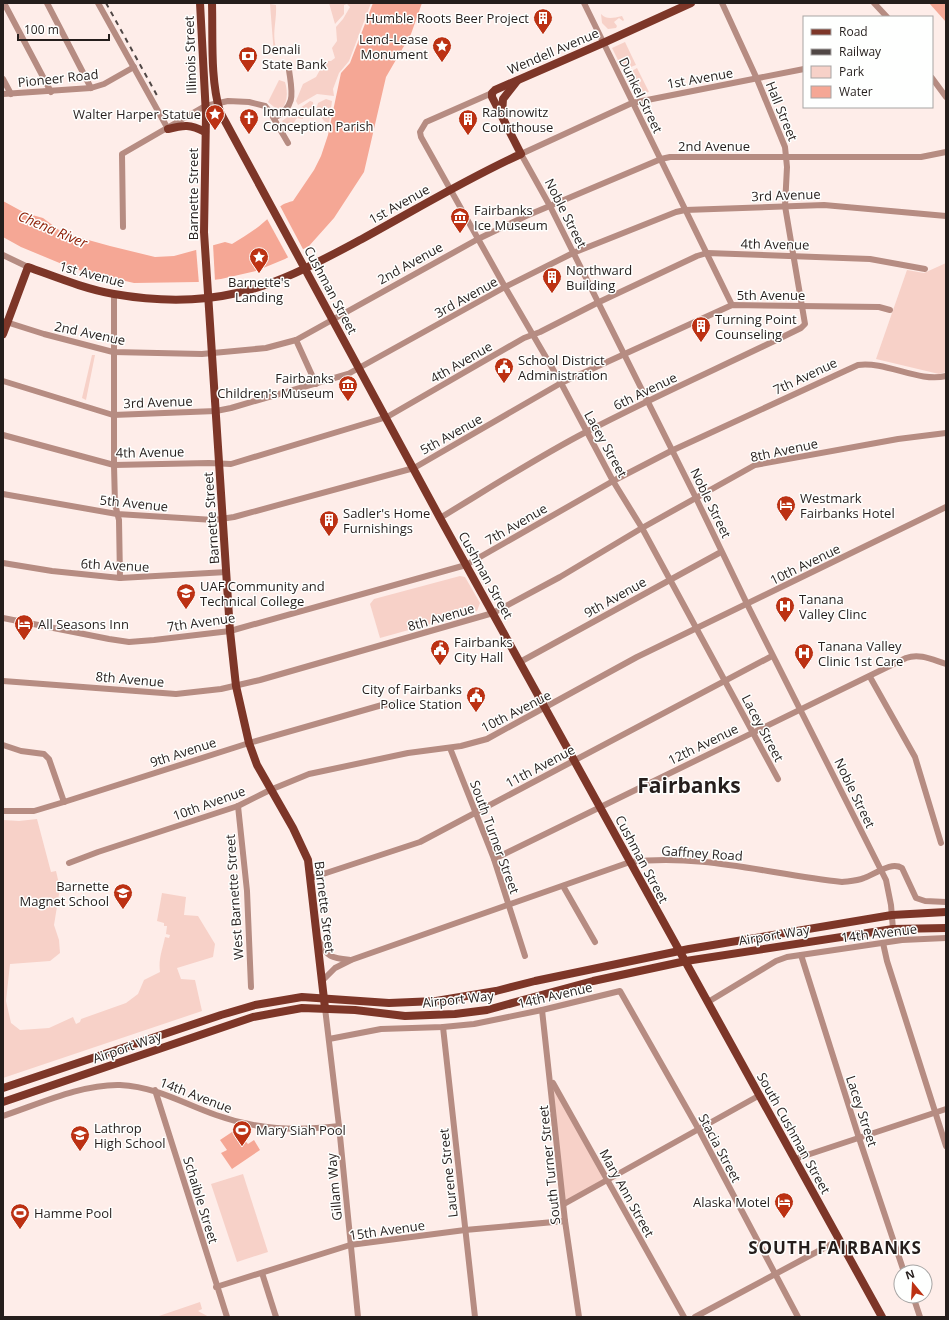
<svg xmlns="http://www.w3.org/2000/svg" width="949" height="1320" font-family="'Open Sans',sans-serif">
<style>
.green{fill:#f7d1c8}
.water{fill:#f5a795}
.pier{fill:#feede9}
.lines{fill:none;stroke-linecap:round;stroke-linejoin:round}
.minor{stroke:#b68c82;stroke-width:6}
.major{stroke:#7d3628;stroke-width:8}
.rail{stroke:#504745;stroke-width:2;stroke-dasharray:5 5;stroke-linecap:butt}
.labels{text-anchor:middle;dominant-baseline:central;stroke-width:3;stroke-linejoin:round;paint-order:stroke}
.poi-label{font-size:13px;fill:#251e1c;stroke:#fefffe;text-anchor:start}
.street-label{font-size:13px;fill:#251e1c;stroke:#fefffe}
.water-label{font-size:14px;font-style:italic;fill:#8d1e05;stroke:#fefffe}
.district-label{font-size:17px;font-weight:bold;letter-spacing:1px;fill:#251e1c;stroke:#fefffe}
.town-label{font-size:21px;font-weight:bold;fill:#251e1c;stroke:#fefffe}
</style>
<rect width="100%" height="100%" fill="#feede9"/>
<g class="green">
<polygon points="329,3 371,3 349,61 339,73 333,89 334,96 317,94 298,105 296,101 303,84 316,77 325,61 331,61 335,58 332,48 337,41 336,27 343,19 350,7 347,4 344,5 344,14 335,24"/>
<path d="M 270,4 L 276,5 C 277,24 270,37 279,55 L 274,55 Z"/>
<path d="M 601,14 C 607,20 613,18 622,16 L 624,20 L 623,21 L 619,18 L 614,22 L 617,26 L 616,28 L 608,29 L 602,23 Z"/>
<polygon points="625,42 636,65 623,70 612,48"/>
<polygon points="637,68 649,92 635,95 625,75"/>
<path d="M 279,80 L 285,82 C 288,92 288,105 279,111 L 268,102 Z"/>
<polygon points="326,99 332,101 329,124 324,121 316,110 318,103"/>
<polygon points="310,101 313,102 314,112 309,109 303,112 303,119 297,118 289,129 292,132 288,132 282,121"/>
<polygon points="946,263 946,372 939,374 876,359 907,270 924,273"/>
<polygon points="92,355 95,355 86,400 82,398"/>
<polygon points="460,576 465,577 480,603 477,611 380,638 370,604 374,599"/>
<path d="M 37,819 L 51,872 L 56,871 L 60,888 L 54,925 L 59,940 L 60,953 L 50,961 L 10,964 L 6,1001 L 11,1023 L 20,1030 L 49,1028 L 73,1017 L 76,1024 L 80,1022 L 81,1019 L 126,1003 L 138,994 L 144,980 L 160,972 C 158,959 163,948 165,937 L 169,938 L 170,935 L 166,934 L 167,926 L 164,926 L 164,923 L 157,921 L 162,893 L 186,897 L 184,915 L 198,916 L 215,944 L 213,957 L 177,968 L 181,979 L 195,980 L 202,1011 L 3,1078 L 3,820 L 19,821 Z"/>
<polygon points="551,1080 608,1180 564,1204"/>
<polygon points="243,1174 268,1252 237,1262 211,1184"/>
<polygon points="200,1302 202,1309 198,1311 209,1317 156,1317"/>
</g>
<g class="water">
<path d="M 373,3 L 422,3 L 411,34 L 386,77 L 364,172 L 334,218 L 309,246 L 285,259 L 256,271 L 221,279 L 198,282 L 134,283 L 74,269 L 21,247 L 3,237 L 3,201 L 25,213 L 43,218 L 63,233 L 110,246 L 155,257 L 174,256 L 225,242 L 232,244 C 243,237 254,231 264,222 C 276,212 276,205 293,201 L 314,170 L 321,156 L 328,135 L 341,73 L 350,63 Z"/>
<polygon points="929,3 946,3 946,22"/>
<polygon points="235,1130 248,1144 254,1140 260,1150 232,1169 221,1153 227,1150 220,1140"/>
</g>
<g class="pier">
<polygon points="279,204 304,251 289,259 266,217"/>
<polygon points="213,244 215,281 199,284 196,248"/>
</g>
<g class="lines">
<g class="minor">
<polyline points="4,3 51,92"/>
<polyline points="47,3 91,88"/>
<polyline points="98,3 168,129"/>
<polyline points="584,3 732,305"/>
<polyline points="874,3 887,17"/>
<polyline points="804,69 632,103 521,154 550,206 696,498 750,610 886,880 891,905 893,929"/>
<polyline points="932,78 946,97"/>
<polyline points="3,79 11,94"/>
<polyline points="492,93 426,122 420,132 421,137 505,287 561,383 613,481 642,528 778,779"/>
<polyline points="3,94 91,88 104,84 134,67"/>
<path d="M 274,118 C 297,106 292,92 289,70"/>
<polyline points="123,227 122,154 205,106 228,101 249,102 265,106 270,112 288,143"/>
<polyline points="3,255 28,267"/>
<polyline points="114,294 114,465 115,504 119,520 120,578"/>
<polyline points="3,321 44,334 113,352 202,354 266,348 296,340 478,239 526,216 661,159 670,157 921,157 946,152"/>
<polyline points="296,340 316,384"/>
<polyline points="3,381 113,415 216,411 231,408 348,374 505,287 573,253 676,212 685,210 824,205 946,216"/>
<polyline points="3,435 114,465 209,463 231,464 387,417 524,338 540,332 597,303 697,256 707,253 870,259 925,269"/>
<polyline points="3,494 117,514 214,520 234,517 414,468 561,383 732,305 879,307 890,310"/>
<path d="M 440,518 C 488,489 536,458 586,432 C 657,395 730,363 801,328 L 805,324 L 785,206 L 787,167 L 785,147 L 757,79 L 722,3"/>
<polyline points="3,563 52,571 120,578 227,572"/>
<path d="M 3,618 L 109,639 L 129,642 L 154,640 L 230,631 L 466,565 L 613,481 L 671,451 L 858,365 C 886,361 919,383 946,376"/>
<polyline points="520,662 721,552"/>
<polyline points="870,677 915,757 941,843"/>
<polyline points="3,681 176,694 221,689 260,680 493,613 560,577 642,528 755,465 898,439 946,433"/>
<polyline points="3,745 21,751 44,754 49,759 64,802 249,743 382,705 401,703"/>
<polyline points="450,748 494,859 525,956"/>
<polyline points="238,806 247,891 251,987"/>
<polyline points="3,811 34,811 64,802"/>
<path d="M 494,859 L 906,658 C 920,653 933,660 946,664"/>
<polyline points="69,863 98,852 238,806 270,790 309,774 408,753 461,746 487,739 637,657 946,507"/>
<polyline points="311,878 420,842 772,656"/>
<polyline points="563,886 595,942"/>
<path d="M 319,941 C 327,958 333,958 351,960"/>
<polyline points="883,943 887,961 946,1146"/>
<polyline points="801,955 859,1138 904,1272"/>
<path d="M 322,981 L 335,968 L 351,960 L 630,862 C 702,853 772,875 842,882 C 850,881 857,881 864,878 C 876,874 891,861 902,868 L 916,898 L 925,901 L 946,902"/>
<polyline points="708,1002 776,961 787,957 902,940 946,938"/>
<polyline points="325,1008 339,1126 358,1317"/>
<polyline points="542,1010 565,1221 579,1317"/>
<polyline points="443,1027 475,1317"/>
<polyline points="329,1039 381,1029 443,1027 474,1024 542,1010 620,991 699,1130 798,1317"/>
<polyline points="553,1083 684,1317"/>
<polyline points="155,1090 227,1317"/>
<path d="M 3,1116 C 39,1104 82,1084 120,1085 C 157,1087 182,1103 216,1115 C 258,1130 295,1131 339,1126"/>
<polyline points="795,1159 946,1109"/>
<polyline points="564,1204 760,1095"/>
<polyline points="262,1273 276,1317"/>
<polyline points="216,1287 350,1245 465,1230 565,1221"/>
<polyline points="913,1296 920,1317"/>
<polyline points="695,1317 839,1240"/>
</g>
<g class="major">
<polyline points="200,3 206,115 204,232 230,631 236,686 249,743 257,765 293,828 308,860 325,1008"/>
<path d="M 212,3 C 213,39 210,78 220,112 L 440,518 L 882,1317"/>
<polyline points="502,114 503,99 517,81"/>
<path d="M 168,129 C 184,125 190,124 205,132"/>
<path d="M 3,334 L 28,267 C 56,277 85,289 114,294 C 154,301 198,302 237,293 C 282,283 322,260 362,239 C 415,210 466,179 521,154 L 492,97 L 492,93 L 495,90 L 603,43 L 691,3"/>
<polyline points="3,1088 221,1015 255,1005 302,997 389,1003 436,1001 496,991 535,981 689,949 892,915 946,912"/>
<polyline points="3,1102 253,1017 302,1008 355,1010 405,1016 455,1014 487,1010 593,981 686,961 893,929 946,928"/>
</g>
<polyline class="rail" points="106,3 159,99"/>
</g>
<defs>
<symbol id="building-pin" viewBox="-11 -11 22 30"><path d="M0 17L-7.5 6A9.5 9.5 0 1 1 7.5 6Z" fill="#bc3113" stroke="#fefffe"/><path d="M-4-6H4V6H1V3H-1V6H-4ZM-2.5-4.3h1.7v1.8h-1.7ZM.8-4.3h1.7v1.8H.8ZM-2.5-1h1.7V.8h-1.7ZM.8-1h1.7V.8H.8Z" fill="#fff"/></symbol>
<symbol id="sight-pin" viewBox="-11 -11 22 30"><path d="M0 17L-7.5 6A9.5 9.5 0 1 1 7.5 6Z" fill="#bc3113" stroke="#fefffe"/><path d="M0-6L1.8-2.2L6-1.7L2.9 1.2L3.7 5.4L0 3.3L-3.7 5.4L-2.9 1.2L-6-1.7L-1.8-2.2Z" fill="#fff"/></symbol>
<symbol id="bank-pin" viewBox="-11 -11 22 30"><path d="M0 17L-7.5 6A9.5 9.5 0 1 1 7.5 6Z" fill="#bc3113" stroke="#fefffe"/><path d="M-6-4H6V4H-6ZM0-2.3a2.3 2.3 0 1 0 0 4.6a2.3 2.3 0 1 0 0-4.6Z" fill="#fff"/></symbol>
<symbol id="church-pin" viewBox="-11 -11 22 30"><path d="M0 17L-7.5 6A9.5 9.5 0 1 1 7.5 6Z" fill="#bc3113" stroke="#fefffe"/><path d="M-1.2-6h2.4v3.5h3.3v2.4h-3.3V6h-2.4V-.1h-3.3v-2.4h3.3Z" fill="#fff"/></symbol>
<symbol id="museum-pin" viewBox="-11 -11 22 30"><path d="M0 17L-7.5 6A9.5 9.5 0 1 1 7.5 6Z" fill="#bc3113" stroke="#fefffe"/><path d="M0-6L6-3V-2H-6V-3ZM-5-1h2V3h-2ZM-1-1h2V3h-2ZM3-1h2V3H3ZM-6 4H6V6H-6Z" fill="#fff"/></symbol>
<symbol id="civic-pin" viewBox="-11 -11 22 30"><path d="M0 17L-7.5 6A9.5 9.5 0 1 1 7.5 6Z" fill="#bc3113" stroke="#fefffe"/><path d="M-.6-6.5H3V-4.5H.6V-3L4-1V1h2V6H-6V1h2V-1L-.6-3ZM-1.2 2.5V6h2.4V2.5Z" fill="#fff"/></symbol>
<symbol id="hotel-pin" viewBox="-11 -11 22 30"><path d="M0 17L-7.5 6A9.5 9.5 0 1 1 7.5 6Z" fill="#bc3113" stroke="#fefffe"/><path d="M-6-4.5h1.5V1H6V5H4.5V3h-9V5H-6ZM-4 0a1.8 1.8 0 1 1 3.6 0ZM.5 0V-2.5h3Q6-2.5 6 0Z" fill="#fff"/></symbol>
<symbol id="university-pin" viewBox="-11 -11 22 30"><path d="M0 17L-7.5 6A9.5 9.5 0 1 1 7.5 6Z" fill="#bc3113" stroke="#fefffe"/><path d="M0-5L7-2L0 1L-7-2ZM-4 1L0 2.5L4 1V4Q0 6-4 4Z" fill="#fff"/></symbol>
<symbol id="hospital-pin" viewBox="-11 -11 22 30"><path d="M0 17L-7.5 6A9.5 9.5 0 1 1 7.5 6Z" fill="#bc3113" stroke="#fefffe"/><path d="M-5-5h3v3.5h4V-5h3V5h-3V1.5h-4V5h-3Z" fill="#fff"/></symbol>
<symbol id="school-pin" viewBox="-11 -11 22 30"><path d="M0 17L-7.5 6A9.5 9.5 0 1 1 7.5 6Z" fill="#bc3113" stroke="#fefffe"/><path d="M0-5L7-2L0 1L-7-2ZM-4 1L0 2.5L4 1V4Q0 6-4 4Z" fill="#fff"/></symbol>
<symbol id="stadium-pin" viewBox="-11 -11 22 30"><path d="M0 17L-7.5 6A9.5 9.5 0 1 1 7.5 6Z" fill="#bc3113" stroke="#fefffe"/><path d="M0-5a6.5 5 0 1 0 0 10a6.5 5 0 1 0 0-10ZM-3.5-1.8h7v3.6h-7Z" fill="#fff"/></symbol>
</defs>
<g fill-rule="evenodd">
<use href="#building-pin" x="532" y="7" width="22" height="30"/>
<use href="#sight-pin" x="431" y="35" width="22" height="30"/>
<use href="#bank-pin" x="237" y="45" width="22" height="30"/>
<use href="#sight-pin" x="204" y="103" width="22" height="30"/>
<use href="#church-pin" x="238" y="107" width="22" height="30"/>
<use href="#building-pin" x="457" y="108" width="22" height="30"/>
<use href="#museum-pin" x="449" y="206" width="22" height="30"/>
<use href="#sight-pin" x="248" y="246" width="22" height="30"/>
<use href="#building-pin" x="541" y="266" width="22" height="30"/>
<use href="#building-pin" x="690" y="315" width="22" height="30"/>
<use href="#civic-pin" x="493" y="356" width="22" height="30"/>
<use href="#museum-pin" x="337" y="374" width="22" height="30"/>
<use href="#hotel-pin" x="775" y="494" width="22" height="30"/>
<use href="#building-pin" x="318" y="509" width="22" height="30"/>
<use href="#university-pin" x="175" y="582" width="22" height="30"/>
<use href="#hospital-pin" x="774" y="595" width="22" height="30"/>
<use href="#hotel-pin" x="13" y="613" width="22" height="30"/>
<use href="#civic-pin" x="429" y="638" width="22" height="30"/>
<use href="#hospital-pin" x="793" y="642" width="22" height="30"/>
<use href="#civic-pin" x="465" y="685" width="22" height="30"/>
<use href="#school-pin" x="112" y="882" width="22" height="30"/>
<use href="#stadium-pin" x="231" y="1119" width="22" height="30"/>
<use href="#school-pin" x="69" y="1124" width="22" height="30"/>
<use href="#hotel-pin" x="773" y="1191" width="22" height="30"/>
<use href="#stadium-pin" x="9" y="1202" width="22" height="30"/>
</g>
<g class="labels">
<g class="poi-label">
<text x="529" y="18" text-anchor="end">Humble Roots Beer Project</text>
<text x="428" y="39" text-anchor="end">Lend-Lease<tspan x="428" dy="15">Monument</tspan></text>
<text x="262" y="49">Denali<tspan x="262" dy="15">State Bank</tspan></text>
<text x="263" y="111">Immaculate<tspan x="263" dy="15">Conception Parish</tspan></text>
<text x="482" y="112">Rabinowitz<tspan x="482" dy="15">Courthouse</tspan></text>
<text x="201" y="114" text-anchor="end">Walter Harper Statue</text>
<text x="474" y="210">Fairbanks<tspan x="474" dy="15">Ice Museum</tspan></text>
<text x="566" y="270">Northward<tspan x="566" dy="15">Building</tspan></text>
<text x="259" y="282" text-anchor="middle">Barnette's<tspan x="259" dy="15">Landing</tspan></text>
<text x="715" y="319">Turning Point<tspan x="715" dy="15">Counseling</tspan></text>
<text x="518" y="360">School District<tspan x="518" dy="15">Administration</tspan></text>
<text x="334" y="378" text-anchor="end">Fairbanks<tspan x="334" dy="15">Children's Museum</tspan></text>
<text x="800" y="498">Westmark<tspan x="800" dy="15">Fairbanks Hotel</tspan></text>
<text x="343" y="513">Sadler's Home<tspan x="343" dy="15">Furnishings</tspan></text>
<text x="200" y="586">UAF Community and<tspan x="200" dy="15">Technical College</tspan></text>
<text x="799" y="599">Tanana<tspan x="799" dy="15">Valley Clinc</tspan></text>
<text x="38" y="624">All Seasons Inn</text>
<text x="454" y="642">Fairbanks<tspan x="454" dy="15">City Hall</tspan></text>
<text x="818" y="646">Tanana Valley<tspan x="818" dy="15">Clinic 1st Care</tspan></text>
<text x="462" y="689" text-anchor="end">City of Fairbanks<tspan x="462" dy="15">Police Station</tspan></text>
<text x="109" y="886" text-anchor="end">Barnette<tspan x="109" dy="15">Magnet School</tspan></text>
<text x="94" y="1128">Lathrop<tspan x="94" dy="15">High School</tspan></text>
<text x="256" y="1130">Mary Siah Pool</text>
<text x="770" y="1202" text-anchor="end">Alaska Motel</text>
<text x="34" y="1213">Hamme Pool</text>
</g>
<g class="street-label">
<text transform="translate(553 51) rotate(-23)">Wendell Avenue</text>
<text transform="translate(190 55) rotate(-92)">Illinois Street</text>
<text transform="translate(58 78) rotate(-6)">Pioneer Road</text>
<text transform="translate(700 78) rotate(-10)">1st Avenue</text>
<text transform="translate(641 95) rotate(64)">Dunkel Street</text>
<text transform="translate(782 111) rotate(68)">Hall Street</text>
<text x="714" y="146">2nd Avenue</text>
<text transform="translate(193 194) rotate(-90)">Barnette Street</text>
<text transform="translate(786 195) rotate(-2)">3rd Avenue</text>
<text transform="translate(399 204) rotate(-29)">1st Avenue</text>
<text transform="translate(566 213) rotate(63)">Noble Street</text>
<text transform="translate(775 244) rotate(1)">4th Avenue</text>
<text transform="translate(410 263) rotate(-29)">2nd Avenue</text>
<text transform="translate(92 274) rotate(15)">1st Avenue</text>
<text transform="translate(331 290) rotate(62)">Cushman Street</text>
<text x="771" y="295">5th Avenue</text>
<text transform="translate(466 297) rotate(-29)">3rd Avenue</text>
<text transform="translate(90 333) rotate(12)">2nd Avenue</text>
<text transform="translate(461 362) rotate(-30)">4th Avenue</text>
<text transform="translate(805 376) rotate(-25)">7th Avenue</text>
<text transform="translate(645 391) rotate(-26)">6th Avenue</text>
<text transform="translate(158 402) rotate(-2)">3rd Avenue</text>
<text transform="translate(451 434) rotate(-29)">5th Avenue</text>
<text transform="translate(606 444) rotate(61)">Lacey Street</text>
<text transform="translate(784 450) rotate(-12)">8th Avenue</text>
<text transform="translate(150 452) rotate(-1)">4th Avenue</text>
<text transform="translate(134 503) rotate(6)">5th Avenue</text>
<text transform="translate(711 503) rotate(64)">Noble Street</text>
<text transform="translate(211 518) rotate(-94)">Barnette Street</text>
<text transform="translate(516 524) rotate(-30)">7th Avenue</text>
<text transform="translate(805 564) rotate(-26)">10th Avenue</text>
<text transform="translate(115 565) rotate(3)">6th Avenue</text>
<text transform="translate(486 575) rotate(61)">Cushman Street</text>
<text transform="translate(615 597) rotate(-29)">9th Avenue</text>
<text transform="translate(441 617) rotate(-16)">8th Avenue</text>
<text transform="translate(201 622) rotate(-8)">7th Avenue</text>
<text transform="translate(130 679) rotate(5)">8th Avenue</text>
<text transform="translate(516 711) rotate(-27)">10th Avenue</text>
<text transform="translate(763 728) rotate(62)">Lacey Street</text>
<text transform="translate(703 744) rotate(-26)">12th Avenue</text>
<text transform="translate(183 752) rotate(-18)">9th Avenue</text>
<text transform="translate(540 766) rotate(-28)">11th Avenue</text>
<text transform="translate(855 793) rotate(64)">Noble Street</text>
<text transform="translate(209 803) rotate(-20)">10th Avenue</text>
<text transform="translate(495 837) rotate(70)">South Turner Street</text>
<text transform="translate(702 853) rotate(4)">Gaffney Road</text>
<text transform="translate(642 859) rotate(62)">Cushman Street</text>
<text transform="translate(234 897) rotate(-94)">West Barnette Street</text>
<text transform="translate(325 907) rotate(83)">Barnette Street</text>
<text transform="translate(879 933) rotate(-7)">14th Avenue</text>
<text transform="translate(774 935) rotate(-9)">Airport Way</text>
<text transform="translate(555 995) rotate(-13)">14th Avenue</text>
<text transform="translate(458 999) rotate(-6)">Airport Way</text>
<text transform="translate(127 1047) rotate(-19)">Airport Way</text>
<text transform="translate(196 1095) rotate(21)">14th Avenue</text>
<text transform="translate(862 1111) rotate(72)">Lacey Street</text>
<text transform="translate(794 1133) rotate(61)">South Cushman Street</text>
<text transform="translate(720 1148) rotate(62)">Stacia Street</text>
<text transform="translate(549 1165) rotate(-96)">South Turner Street</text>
<text transform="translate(448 1173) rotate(-96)">Laurene Street</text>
<text transform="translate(334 1187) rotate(-95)">Gillam Way</text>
<text transform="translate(627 1193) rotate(61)">Mary Ann Street</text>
<text transform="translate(201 1200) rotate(73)">Schaible Street</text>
<text transform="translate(387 1230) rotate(-8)">15th Avenue</text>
</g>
<g class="water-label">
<text transform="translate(53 229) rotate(23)">Chena River</text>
</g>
<g class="district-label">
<text x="835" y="1247">SOUTH FAIRBANKS</text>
</g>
<g class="town-label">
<text x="689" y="785">Fairbanks</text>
</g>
</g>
<rect width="949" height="1320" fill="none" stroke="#251e1c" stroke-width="8"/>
<rect x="803" y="16" width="130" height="92" fill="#fefffe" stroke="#a7a5a4"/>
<rect x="811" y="29" width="20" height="6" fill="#7d3628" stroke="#a7a5a4"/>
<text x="839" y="36" font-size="12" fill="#251e1c">Road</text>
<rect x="811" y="49" width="20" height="6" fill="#504745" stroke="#a7a5a4"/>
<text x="839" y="56" font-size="12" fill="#251e1c">Railway</text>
<rect x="811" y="66" width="20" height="12" fill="#f7d1c8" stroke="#a7a5a4"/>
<text x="839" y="76" font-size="12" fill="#251e1c">Park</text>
<rect x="811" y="86" width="20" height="12" fill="#f5a795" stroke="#a7a5a4"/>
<text x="839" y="96" font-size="12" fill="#251e1c">Water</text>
<g transform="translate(913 1284) rotate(342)"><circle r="19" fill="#fefffe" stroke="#a7a5a4"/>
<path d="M0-3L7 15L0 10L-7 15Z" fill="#bc3113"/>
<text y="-6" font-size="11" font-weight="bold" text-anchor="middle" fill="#251e1c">N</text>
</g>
<path d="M18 34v6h91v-6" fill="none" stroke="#251e1c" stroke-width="2"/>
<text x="24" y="34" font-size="12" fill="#251e1c" stroke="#fefffe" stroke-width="3" paint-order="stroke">100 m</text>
</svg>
